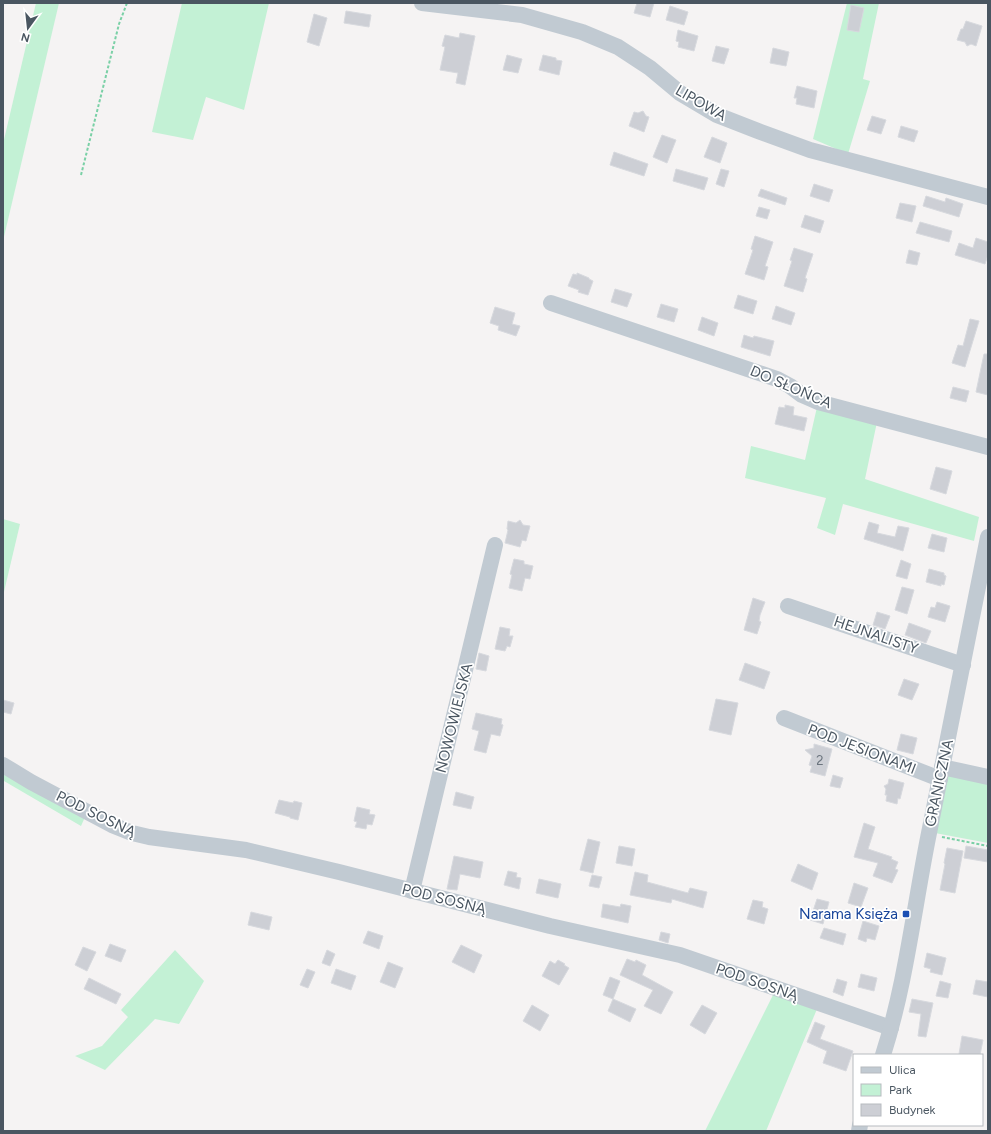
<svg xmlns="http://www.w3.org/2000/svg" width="991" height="1134" font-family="Figtree,sans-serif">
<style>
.green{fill:#c3f1d5}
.building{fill:#cdcfd5;stroke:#d7d9de}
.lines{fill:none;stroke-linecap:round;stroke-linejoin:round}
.path{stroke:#7ad0a6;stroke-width:2;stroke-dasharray:3 2;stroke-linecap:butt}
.minor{stroke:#c1cad2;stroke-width:16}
.transit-dot{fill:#1a4fb4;stroke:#fff;stroke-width:1.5}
.labels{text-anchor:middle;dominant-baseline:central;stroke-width:3.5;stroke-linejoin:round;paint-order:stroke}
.number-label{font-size:13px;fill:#6b747e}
.street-label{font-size:15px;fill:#4a5661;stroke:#fff}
.transit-label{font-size:15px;fill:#164399;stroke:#fff;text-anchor:end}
</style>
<rect width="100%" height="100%" fill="#f5f3f3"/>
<g class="green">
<polygon points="36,3 59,3 3,241 3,144"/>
<polygon points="182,3 269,3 244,110 206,97 193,140 152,132"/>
<polygon points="847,3 879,3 863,79 870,81 848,154 813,139"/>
<polygon points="817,407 877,422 865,479 979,517 974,541 843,504 835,535 817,528 826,498 745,478 751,446 805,460"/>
<polygon points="3,519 20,524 3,596"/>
<polygon points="3,771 85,817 81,826 4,781 3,782"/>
<polygon points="946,775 988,783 988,843 935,833"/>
<polygon points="175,950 204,981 179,1024 155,1019 105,1070 75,1056 102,1046 128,1017 121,1010"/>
<polygon points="774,993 817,1009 766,1131 705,1131"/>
</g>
<g class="building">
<polygon points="637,3 654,3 650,17 634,13"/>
<polygon points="851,5 864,8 859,32 847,30"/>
<polygon points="670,6 688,12 684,25 666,20"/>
<polygon points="346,11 371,15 369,27 344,23"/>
<polygon points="314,14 327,18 319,46 307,42"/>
<polygon points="966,21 982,26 976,46 971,44 967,46 965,42 957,40 961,29 963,29"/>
<polygon points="678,30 698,36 694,51 678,47 679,42 676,41"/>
<polygon points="460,33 475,36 465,85 456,83 458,73 440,70 445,47 442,46 445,35 459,38"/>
<polygon points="716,46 729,49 724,64 712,61"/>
<polygon points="773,48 789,52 786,66 770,63"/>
<polygon points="507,55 522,59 518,73 503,70"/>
<polygon points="543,55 556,58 556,60 562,61 559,75 539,70"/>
<polygon points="797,86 817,91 814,108 796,104 797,98 794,98"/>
<polygon points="643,111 646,116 649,117 644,132 629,126 634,112 638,113"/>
<polygon points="872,116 886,120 881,134 867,130"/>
<polygon points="901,126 918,131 914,142 898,137"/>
<polygon points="662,135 676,140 667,163 653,157"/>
<polygon points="712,137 727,143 720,163 704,157"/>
<polygon points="614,152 648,164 644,176 610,165"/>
<polygon points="676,169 708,178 704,190 673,181"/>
<polygon points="721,169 729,171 724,187 716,184"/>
<polygon points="814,184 833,190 829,202 810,196"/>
<polygon points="761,189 787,198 785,205 758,196"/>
<polygon points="926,196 945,202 946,198 963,204 959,217 923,206"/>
<polygon points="900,203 916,206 912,222 896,218"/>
<polygon points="759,207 770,210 767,219 756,216"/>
<polygon points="805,215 824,221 820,233 801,227"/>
<polygon points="920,222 952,231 949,242 916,233"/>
<polygon points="755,236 773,242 765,266 768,267 764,280 745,274 753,250 751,249"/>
<polygon points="976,238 988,242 988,255 985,264 955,255 959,243 973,248"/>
<polygon points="794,248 813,254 805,278 807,279 803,292 784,286 792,261 790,260"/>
<polygon points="909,250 920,253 917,265 906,263"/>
<polygon points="577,273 589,278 589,279 593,281 588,295 578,292 579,290 568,286 573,274 577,275"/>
<polygon points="615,289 632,294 627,307 611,302"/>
<polygon points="738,295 757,301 753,314 734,308"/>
<polygon points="661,304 678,309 674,322 657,317"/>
<polygon points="776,306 795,313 791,325 772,319"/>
<polygon points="495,307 515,313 512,324 520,326 516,336 498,330 499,326 490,323"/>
<polygon points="702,317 718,323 714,336 698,330"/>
<polygon points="970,319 979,321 965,367 952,363 958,345 963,346"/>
<polygon points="744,335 753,338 754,336 774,341 770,356 741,347"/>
<polygon points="984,354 988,354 988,395 976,392"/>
<polygon points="953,387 969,391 966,402 950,398"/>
<polygon points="785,405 794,407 793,415 807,418 804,431 775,424 779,407 785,408"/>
<polygon points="936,467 952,471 946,494 930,489"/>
<polygon points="520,520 523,525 530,526 526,541 522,540 520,547 505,543 508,530 507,529 508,521 516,523"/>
<polygon points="869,522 879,525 877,533 895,537 898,526 909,528 903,551 864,539"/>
<polygon points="932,534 947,538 944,552 928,548"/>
<polygon points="514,559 524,561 524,564 533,566 530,579 525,578 522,591 509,588 512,575 510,574"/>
<polygon points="901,560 911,564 907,579 896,576"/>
<polygon points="929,569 944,573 944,575 946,576 944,585 941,584 941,586 926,582"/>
<polygon points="902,587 914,590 907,614 895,610"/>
<polygon points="753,598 765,602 760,615 759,621 761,622 757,634 744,630"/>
<polygon points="937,602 950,606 945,622 928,617 931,607 935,608"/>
<polygon points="877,612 890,616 885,629 873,625"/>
<polygon points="909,623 931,631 926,643 905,635"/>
<polygon points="500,627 510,629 509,636 513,636 510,647 507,646 505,651 495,649"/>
<polygon points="479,653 489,656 486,671 476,669"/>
<polygon points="745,663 770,672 764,689 739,680"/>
<polygon points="904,679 919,684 912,700 898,695"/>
<polygon points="716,699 738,703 731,735 709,730"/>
<polygon points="3,700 14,703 11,714 3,712"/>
<polygon points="476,713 502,719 501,724 503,725 500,736 491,734 486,753 474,750 479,731 472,729"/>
<polygon points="901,734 917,738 913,754 897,750"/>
<polygon points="814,744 832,749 825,776 810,772 812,766 809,765 812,756 805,750 814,748"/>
<polygon points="833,775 843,778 840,788 830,786"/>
<polygon points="889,779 904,783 900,799 898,798 897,804 886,801 887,795 885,795 886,789 884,786 888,784"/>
<polygon points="456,792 474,797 471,809 453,805"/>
<polygon points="279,800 293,803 294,801 302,803 298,820 290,818 290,817 275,813"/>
<polygon points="357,807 370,810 369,814 375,815 372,825 367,824 366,829 355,827 357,822 354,821"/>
<polygon points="864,823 875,827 868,849 892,857 891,859 898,862 895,869 898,870 892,883 873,876 878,863 854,857"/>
<polygon points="588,839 600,842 593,873 580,870"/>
<polygon points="619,846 635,849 632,866 616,863"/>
<polygon points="966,846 988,850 988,862 964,858"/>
<polygon points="947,848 963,851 955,893 940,890 945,864 944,863"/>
<polygon points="454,856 483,862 480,878 460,874 457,890 447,889"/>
<polygon points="798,864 818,873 812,890 791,881"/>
<polygon points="508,871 517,873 516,877 521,878 519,889 504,885"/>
<polygon points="635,872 648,875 647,882 688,893 690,888 707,892 703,908 672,899 671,903 630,895"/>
<polygon points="592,875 602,877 599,888 589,886"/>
<polygon points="539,879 561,884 558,898 536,893"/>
<polygon points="854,883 868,888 861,907 848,903"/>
<polygon points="817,899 829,902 823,924 810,920"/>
<polygon points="753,900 763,902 762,907 768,909 764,924 747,919"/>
<polygon points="603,904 620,907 621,904 631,906 628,923 601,917"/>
<polygon points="251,912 272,917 269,930 248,925"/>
<polygon points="863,921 879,926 875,940 867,938 866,942 858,939"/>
<polygon points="824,928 846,934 843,945 820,938"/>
<polygon points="368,931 383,936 379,949 363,943"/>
<polygon points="661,932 670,934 668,943 659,940"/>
<polygon points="110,944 126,950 121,962 105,956"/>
<polygon points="461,945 482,955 474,973 452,962"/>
<polygon points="83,947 96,952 87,971 75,965"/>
<polygon points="327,950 335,954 330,966 322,963"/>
<polygon points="927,953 946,958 942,975 930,972 931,969 924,967"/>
<polygon points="627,959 635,962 636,960 646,965 642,975 673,992 661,1014 644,1006 653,990 620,975"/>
<polygon points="558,960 565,964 564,965 569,968 559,985 542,976 550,961 555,964"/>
<polygon points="388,962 403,968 395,988 380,982"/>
<polygon points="307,969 315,972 308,988 300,985"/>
<polygon points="336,969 356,976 351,990 331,983"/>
<polygon points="861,974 877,978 874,991 858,987"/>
<polygon points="610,977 620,981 613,999 603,995"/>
<polygon points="89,978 121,994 116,1004 84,989"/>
<polygon points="837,979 847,982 843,996 833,992"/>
<polygon points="976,980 988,982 988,997 973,994"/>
<polygon points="940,981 951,984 948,998 936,996"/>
<polygon points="613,999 636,1009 630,1022 608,1011"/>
<polygon points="912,999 933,1003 926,1037 918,1036 921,1014 909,1012"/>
<polygon points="532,1005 549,1015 540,1031 523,1021"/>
<polygon points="702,1005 717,1013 705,1034 690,1025"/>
<polygon points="815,1022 825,1026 820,1039 853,1051 846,1071 823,1063 827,1051 807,1042"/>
<polygon points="962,1036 983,1040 980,1055 966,1055 959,1054"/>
</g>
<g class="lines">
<g class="path">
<polyline points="81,175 119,24 127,3"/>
<polyline points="942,837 988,846"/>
</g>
<g class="minor">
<polyline points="422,3 522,15 582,32 618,47 650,68 680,93 717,115 758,131 810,150 988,197"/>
<polyline points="551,303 777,379 790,386 802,395 818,402 988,447"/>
<polyline points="788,606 963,665"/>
<polyline points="784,718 940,779"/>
<polyline points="3,765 31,782 112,825 132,833 149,837 246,850 339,872 550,926 680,955 891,1028"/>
<polyline points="942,767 988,777"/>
<polyline points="412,891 495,545"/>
<path d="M 883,1055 C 906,983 914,907 929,833 C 948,734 969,636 988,537"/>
<polyline points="859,1131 860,1125"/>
</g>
</g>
<rect class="transit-dot" x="902" y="910" width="8" height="8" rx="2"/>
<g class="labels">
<g class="number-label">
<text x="820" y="760">2</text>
</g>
<g class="street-label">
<text transform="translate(701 103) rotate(30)">LIPOWA</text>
<text transform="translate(791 387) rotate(23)">DO SŁOŃCA</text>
<text transform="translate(876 635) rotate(19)">HEJNALISTY</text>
<text transform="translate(454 718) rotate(-76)">NOWOWIEJSKA</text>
<text transform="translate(862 749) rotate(21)">POD JESIONAMI</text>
<text transform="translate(939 783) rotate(-78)">GRANICZNA</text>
<text transform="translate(96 814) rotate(26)">POD SOSNĄ</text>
<text transform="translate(444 899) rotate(14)">POD SOSNĄ</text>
<text transform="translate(757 982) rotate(19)">POD SOSNĄ</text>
</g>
<g class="transit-label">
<text x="898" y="914">Narama Księża</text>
</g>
</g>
<rect width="991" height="1134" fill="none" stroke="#4a5661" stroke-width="8"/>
<rect x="853" y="1054" width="130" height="72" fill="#ffffff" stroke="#b7bbc0"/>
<rect x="861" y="1067" width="20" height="6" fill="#c1cad2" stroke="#b7bbc0"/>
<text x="889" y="1074" font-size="12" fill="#4a5661">Ulica</text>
<rect x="861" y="1084" width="20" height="12" fill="#c3f1d5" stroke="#b7bbc0"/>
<text x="889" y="1094" font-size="12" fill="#4a5661">Park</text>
<rect x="861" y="1104" width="20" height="12" fill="#cdcfd5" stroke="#b7bbc0"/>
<text x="889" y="1114" font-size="12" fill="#4a5661">Budynek</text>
<g transform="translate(28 28) rotate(195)" stroke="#ffffff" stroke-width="3" paint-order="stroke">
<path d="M0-3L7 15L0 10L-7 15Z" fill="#4a5661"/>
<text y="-6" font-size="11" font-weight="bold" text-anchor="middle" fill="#4a5661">N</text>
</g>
</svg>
